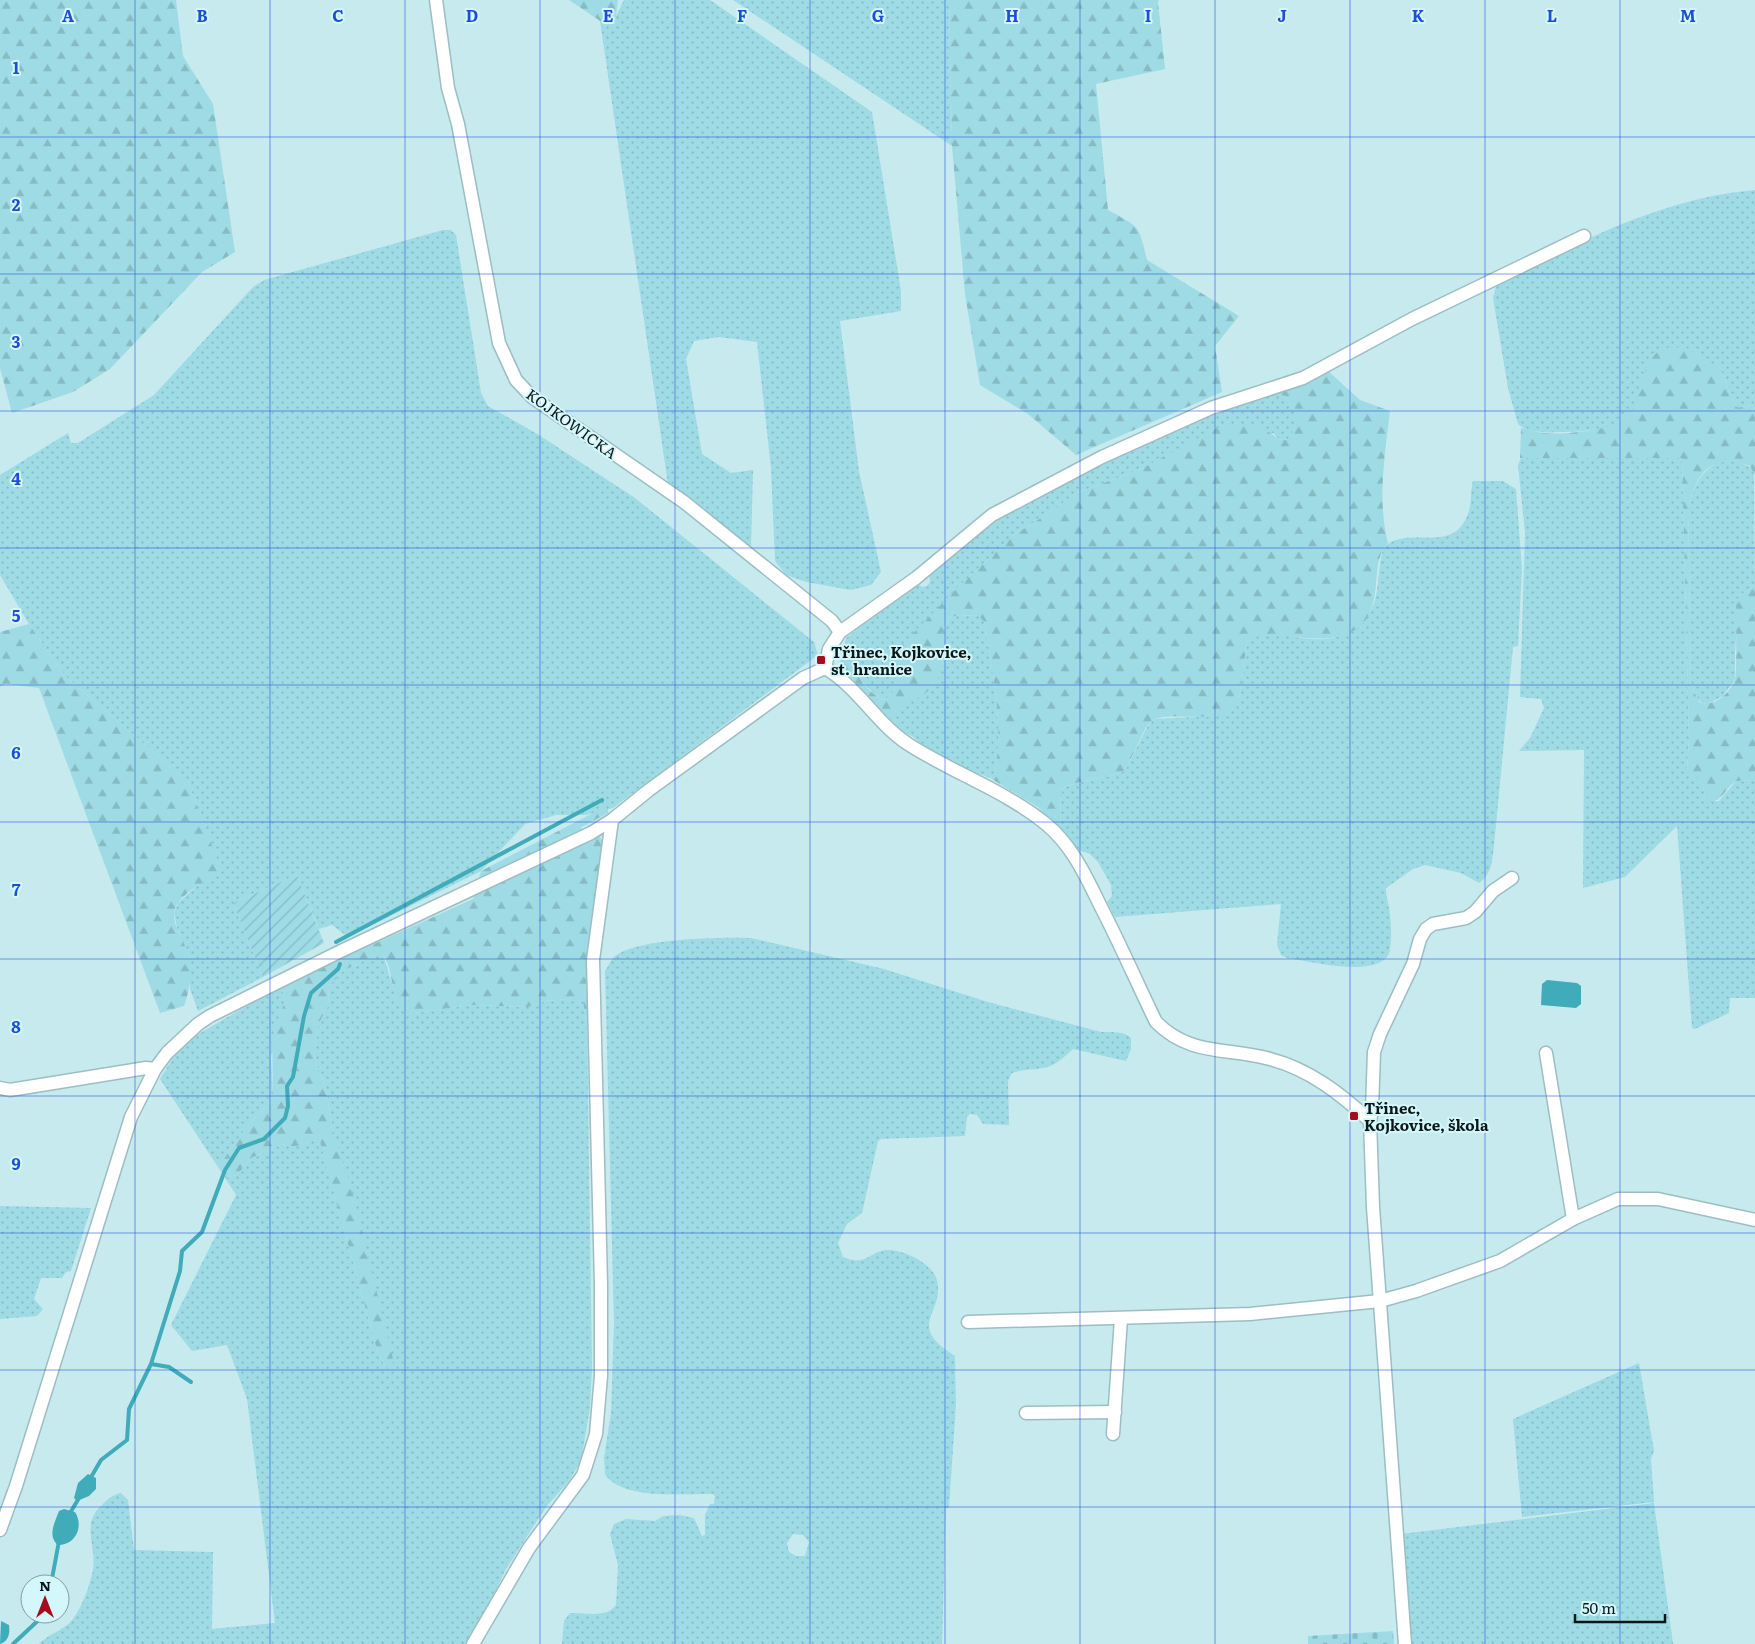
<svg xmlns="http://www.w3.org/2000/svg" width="1755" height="1644" font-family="Literata,serif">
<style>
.grass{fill:url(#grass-dots);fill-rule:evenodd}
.forest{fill:url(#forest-firs)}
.cemetery{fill:url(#cemetery-stones)}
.garden{fill:url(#garden-furrows)}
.water{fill:#40abb9}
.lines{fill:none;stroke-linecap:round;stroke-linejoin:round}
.stream{stroke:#40abb9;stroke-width:4}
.minor-casing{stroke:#9cbec2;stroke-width:15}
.minor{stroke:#fff;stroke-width:12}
.grid{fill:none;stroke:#1d4ed8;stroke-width:1;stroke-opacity:0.55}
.poi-dot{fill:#a50d1d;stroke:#d4f7fc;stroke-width:2}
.labels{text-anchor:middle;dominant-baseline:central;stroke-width:4;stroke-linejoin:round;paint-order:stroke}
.street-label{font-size:15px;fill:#0a1718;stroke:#d4f7fc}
.poi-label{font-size:15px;font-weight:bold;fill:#0a1718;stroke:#d4f7fc;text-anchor:start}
.grid-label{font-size:16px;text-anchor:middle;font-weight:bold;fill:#1d4ed8;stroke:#d4f7fc;stroke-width:4;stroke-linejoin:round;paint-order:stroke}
</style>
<defs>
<pattern id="grass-dots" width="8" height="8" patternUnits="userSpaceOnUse" patternTransform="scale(1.25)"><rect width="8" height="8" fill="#9edbe4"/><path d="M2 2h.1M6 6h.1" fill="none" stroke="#87bbc3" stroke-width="1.8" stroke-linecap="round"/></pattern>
<pattern id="forest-firs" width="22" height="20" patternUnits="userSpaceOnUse" patternTransform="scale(1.25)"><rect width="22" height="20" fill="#9edbe4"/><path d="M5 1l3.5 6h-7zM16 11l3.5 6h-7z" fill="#87bbc3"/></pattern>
<pattern id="cemetery-stones" width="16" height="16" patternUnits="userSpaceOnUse" patternTransform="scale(1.25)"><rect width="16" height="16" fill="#9edbe4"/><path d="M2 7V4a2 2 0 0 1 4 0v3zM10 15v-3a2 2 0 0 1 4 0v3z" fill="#87bbc3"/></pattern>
<pattern id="garden-furrows" width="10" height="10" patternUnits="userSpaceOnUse" patternTransform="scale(1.25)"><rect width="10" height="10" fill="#9edbe4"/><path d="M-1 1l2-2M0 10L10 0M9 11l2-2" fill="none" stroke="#87bbc3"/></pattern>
</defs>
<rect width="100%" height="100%" fill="#c7eaef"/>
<g class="grass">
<polygon points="624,0 710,0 872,112 901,291 901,311 840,321 859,471 881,572 871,585 851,590 806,582 786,575 775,561 771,468 757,342 719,337 694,341 686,359 702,454 731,473 753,470 751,549 668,484 600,21 606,25 616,16"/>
<polygon points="733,0 949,0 952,146"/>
<path d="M 1755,190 L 1755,404 L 1737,408 L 1720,368 L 1666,348 C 1636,363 1647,399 1625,419 C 1613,431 1575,432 1558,432 C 1547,433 1527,433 1518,424 L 1508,388 L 1493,298 L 1496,286 C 1576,242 1663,198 1755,190 Z"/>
<polygon points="443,230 451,230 456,235 481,393 488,406 539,435 635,498 814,642 818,655 613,808 586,815 556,815 525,824 481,871 348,937 332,925 319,929 297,875 233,903 263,977 198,1011 190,989 190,960 177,928 174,913 178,903 197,886 221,871 188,782 65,676 29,624 0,575 0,475 68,433 71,443 78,443 154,395 253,287 264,280"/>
<path d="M 1274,393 L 1285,396 L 1295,411 L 1295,429 L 1287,440 L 1279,439 L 1273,433 L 1166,456 L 1139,470 L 1074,494 L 1058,507 L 1014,535 L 954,591 L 896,660 L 890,672 L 895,684 L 893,692 L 885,700 C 871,696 847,664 844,649 C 844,646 845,641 846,638 L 916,582 L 922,587 L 927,586 L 930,582 L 929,574 L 978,534 L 1042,490 L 1194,421 Z"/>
<path d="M 1682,457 L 1689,738 L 1687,770 C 1700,777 1705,786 1705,801 L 1719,801 L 1736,781 L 1755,780 L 1755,998 L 1730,998 L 1729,1013 L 1695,1029 L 1692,1028 L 1677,826 L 1625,877 L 1583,888 L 1584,750 L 1519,751 L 1530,738 L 1544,708 L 1541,699 L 1520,697 L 1525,533 L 1518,465 L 1521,458 Z"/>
<path d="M 1719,462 C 1732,461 1746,461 1754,472 L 1755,585 L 1739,596 L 1735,653 L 1735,679 L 1723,696 L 1708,704 L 1699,701 L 1691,685 L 1688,509 C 1693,489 1699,472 1719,462 Z"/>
<path d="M 1473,481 L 1503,481 L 1516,489 L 1522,568 L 1518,646 L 1513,647 L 1494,846 C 1492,861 1492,874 1479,883 L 1461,873 L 1425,865 L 1413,869 L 1386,888 C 1386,894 1387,898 1388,903 C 1391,916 1392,936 1390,949 C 1386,981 1308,961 1287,958 L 1281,955 L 1277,944 L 1281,904 L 1115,917 L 1107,902 L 1112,896 L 1111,885 L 1098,862 L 1090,854 L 1076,849 L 1059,829 C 1063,816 1058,802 1063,788 C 1079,780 1106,779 1125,771 L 1147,727 L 1154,719 L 1215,716 L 1239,700 L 1247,642 C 1274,616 1334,670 1372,608 C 1380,593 1377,565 1384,547 C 1410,523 1454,558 1469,511 C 1472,503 1470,491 1473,481 Z"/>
<path d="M 959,615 L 979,616 L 985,623 C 992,673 1005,726 994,777 L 990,778 L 960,767 L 930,751 L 913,737 L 894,727 L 896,715 L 902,704 L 920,696 L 948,649 C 943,637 942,629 949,618 Z"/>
<path d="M 751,938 L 884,969 L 988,1002 L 1101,1032 C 1111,1032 1124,1031 1131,1038 L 1131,1049 L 1126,1061 L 1073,1049 C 1064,1057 1056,1066 1043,1068 C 1033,1070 1023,1069 1012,1073 L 1008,1081 L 1009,1125 L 983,1124 L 977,1115 L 970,1114 L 967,1117 L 965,1136 L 881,1139 L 878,1141 L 862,1213 L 847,1224 L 838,1243 L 843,1257 C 867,1267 868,1252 886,1250 C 903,1249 932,1263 937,1280 C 945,1315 904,1324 955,1356 L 956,1405 L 949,1507 L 946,1509 L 942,1644 L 562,1644 L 564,1621 L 570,1613 C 585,1612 606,1619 616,1605 L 618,1565 L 610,1534 L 614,1524 L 626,1519 L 655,1521 L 663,1516 L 680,1515 L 694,1518 L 702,1536 L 705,1535 L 705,1515 L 710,1504 L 714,1504 L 715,1496 L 713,1494 C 684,1493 622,1501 605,1474 L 604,1458 L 611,1413 L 614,1323 L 605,971 C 608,967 610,961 614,957 C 635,938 722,937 751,938 ZM 793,1534 L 803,1535 L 809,1542 L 805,1556 L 796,1556 L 789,1552 L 787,1543 Z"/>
<path d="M 383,954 L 397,1000 L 407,1014 L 472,1005 L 528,1007 L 546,1001 L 576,998 L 583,1002 L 587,1026 L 592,1366 L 590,1408 L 581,1461 L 569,1481 L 546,1507 L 506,1569 L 470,1644 L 39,1644 C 48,1634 65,1630 73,1619 C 82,1607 90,1585 93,1570 C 97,1546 80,1524 102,1505 C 108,1499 112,1495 121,1493 L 128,1500 L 134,1550 L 213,1552 L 212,1629 L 275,1623 L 247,1399 L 227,1345 L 192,1351 L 171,1325 L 236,1195 L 225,1178 L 237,1175 L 251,1158 L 282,1144 C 297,1149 306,1144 319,1137 L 377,1350 L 385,1366 L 334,1134 L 325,1085 L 314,1058 L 318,1025 L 328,1006 L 329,986 L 343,971 L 375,955 Z"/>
<polygon points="281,986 285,1001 278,1021 271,1058 273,1095 269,1104 249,1124 218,1167 160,1079 174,1056 195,1036"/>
<polygon points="0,1206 91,1208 71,1271 66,1272 62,1278 41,1278 34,1299 43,1309 37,1316 0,1319"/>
<polygon points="1639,1363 1654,1451 1651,1459 1654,1502 1522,1517 1513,1419"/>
<polygon points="1654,1503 1673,1644 1412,1644 1401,1534"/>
</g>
<g class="forest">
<polygon points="0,0 176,0 183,56 213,104 235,252 202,272 110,369 73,392 12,413 0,368"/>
<polygon points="569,0 618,0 616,16 606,25"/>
<path d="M 949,0 L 1159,0 L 1158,2 L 1165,69 L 1096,84 L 1108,210 C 1140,228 1138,223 1147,260 L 1239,316 L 1215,346 L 1222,392 L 1076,455 L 1028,414 L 980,385 L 965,294 L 952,146 Z"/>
<path d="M 1685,347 L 1720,368 L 1737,408 L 1755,404 L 1755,476 L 1750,466 C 1710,452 1696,474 1688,509 L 1691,685 L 1699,702 C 1714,708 1729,694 1735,680 C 1737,673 1736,615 1736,602 L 1739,596 L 1755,585 L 1755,780 L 1736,781 C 1724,789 1722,805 1705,801 C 1705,786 1700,777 1687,771 L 1689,738 L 1682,458 L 1520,458 L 1521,428 C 1529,429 1536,432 1544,433 C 1561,435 1613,431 1626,418 C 1643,401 1640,354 1666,348 C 1672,347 1679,348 1685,347 Z"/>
<path d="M 1327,370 L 1360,400 L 1390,411 C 1385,453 1377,501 1388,543 C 1368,562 1386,606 1358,628 C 1324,653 1267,623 1247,642 L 1239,700 C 1235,704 1230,710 1225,713 C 1209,721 1174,713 1154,719 L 1146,727 L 1125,771 C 1106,779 1078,780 1063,788 C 1058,802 1063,816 1059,829 L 1038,807 L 990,778 L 994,776 C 1005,726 992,673 985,623 L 979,616 L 959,615 L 949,618 L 944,627 L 948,661 C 942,670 936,684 928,691 C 910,707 899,696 894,727 L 857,685 L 840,662 L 844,648 C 851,666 866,694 885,700 L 893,692 L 895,684 L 890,672 L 901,646 L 954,591 L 1014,535 L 1058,507 L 1074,494 L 1139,470 L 1217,428 L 1239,425 L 1261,427 L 1279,439 L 1287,440 L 1295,429 L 1295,411 L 1285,396 L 1274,393 Z"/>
<path d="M 29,624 L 65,676 L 188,782 L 222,872 C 207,880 188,889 178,903 C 165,921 188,943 190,961 C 192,976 189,992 184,1006 L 160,1013 L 39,688 L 6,684 L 0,687 L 0,632 Z"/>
<path d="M 608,809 L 608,813 L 580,828 L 600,837 L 605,844 L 591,1026 L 587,1026 L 583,1002 L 576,998 L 546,1001 L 528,1007 L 472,1005 L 407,1014 C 389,1002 395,971 383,955 L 375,955 L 343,971 L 329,986 L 328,1006 L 318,1025 L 314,1058 L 325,1085 L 334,1134 L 352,1190 L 393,1359 L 392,1371 L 385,1366 L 377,1350 L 319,1138 C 305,1144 298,1149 282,1144 L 251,1158 L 237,1175 L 225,1178 L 218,1167 L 249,1124 L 269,1104 L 273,1095 L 272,1037 L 285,1001 L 281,986 L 473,899 L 481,871 L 599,810 Z"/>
</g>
<polygon class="cemetery" points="1393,1631 1394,1644 1308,1644 1308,1636"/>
<polygon class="garden" points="297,875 324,943 263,977 233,903"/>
<g class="water">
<polygon points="1547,980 1577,983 1581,986 1581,1004 1576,1008 1541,1005 1542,984"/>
<polygon points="88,1474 96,1478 96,1489 89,1496 77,1501 74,1498 78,1483"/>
<path d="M 64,1509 L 75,1512 C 84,1526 76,1545 58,1545 C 47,1536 55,1522 59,1511 Z"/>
<path d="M 1,1621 L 9,1625 C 10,1633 9,1641 0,1644 Z"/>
</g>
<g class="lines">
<g class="stream">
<polyline points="336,942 602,800"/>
<polyline points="151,1364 169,1367 191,1382"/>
<polyline points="90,1479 101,1460 127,1440 129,1409 151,1364 180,1271 182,1251 202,1232 225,1170 239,1148 264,1139 285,1118 288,1106 287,1086 293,1077 304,1016 311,993 338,969 340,964"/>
<polyline points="70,1513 79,1498"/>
<polyline points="51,1584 59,1541"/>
<polyline points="13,1644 45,1614"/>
</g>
<defs>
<g id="minor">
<polyline points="436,0 448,88 458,124 499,343 516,380 532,397 684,502 832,621 840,632"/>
<polyline points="825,668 829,649 840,632 916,578 992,515 1102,457 1211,408 1303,378 1412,319 1584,236"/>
<polyline points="1546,1053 1573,1219"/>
<polyline points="0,1088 10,1090 146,1068 155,1069"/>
<polyline points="1370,1121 1372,1109 1374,1052 1380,1034 1413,964 1420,939 1426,929 1433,924 1466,918 1475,912 1493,891 1512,878"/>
<polyline points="968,1322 1250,1314 1380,1301 1416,1291 1500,1261 1573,1219 1618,1199 1658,1199 1755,1220"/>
<polyline points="1026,1413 1115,1412"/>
<polyline points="1113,1434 1121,1319"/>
<path d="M 0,1530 L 16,1486 L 131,1117 L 155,1069 L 167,1053 L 198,1024 L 210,1016 L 341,951 L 591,833 L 612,820 L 649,790 L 803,678 L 825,668 C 858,687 876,723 908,744 C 953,773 1004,790 1046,824 C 1073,846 1087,879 1102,909 C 1121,946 1138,985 1156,1022 C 1191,1057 1228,1047 1270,1059 C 1309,1069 1341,1094 1370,1121 L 1373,1207 L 1405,1644"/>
<polyline points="473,1644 529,1548 583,1475 596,1434 601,1376 601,1284 593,960 612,820"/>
</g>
</defs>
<use href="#minor" class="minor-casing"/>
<use href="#minor" class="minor"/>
</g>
<path class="grid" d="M 135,0 L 135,1644M 270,0 L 270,1644M 405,0 L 405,1644M 540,0 L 540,1644M 675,0 L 675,1644M 810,0 L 810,1644M 945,0 L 945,1644M 1080,0 L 1080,1644M 1215,0 L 1215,1644M 1350,0 L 1350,1644M 1485,0 L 1485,1644M 1620,0 L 1620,1644M 0,137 L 1755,137M 0,274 L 1755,274M 0,411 L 1755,411M 0,548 L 1755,548M 0,685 L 1755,685M 0,822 L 1755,822M 0,959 L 1755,959M 0,1096 L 1755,1096M 0,1233 L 1755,1233M 0,1370 L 1755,1370M 0,1507 L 1755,1507"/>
<g class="poi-dot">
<rect x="816" y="655" width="10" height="10" rx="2.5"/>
<rect x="1349" y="1111" width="10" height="10" rx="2.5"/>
</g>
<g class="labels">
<g class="street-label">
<text transform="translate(572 423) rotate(36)">KOJKOWICKA</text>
</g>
<g class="poi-label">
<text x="831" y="651">Třinec, Kojkovice,<tspan x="831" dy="17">st. hranice</tspan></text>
<text x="1364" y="1107">Třinec,<tspan x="1364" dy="17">Kojkovice, škola</tspan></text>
</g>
</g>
<g class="grid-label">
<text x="68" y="22">A</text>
<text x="202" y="22">B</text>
<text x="338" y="22">C</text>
<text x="472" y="22">D</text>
<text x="608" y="22">E</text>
<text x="742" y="22">F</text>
<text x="878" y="22">G</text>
<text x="1012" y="22">H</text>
<text x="1148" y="22">I</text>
<text x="1282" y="22">J</text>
<text x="1418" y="22">K</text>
<text x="1552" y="22">L</text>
<text x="1688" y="22">M</text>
<text x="16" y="74">1</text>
<text x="16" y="211">2</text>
<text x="16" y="348">3</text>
<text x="16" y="485">4</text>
<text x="16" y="622">5</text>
<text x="16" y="759">6</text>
<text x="16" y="896">7</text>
<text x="16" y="1033">8</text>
<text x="16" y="1170">9</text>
</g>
<g transform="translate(45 1599)"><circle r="24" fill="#d4f7fc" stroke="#839da1"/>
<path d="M0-4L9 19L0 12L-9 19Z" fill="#a50d1d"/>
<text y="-8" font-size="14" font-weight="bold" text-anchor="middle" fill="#0a1718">N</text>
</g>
<path d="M1575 1614v8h90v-8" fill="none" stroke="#0a1718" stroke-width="2.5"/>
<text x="1582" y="1614" font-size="15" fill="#0a1718" stroke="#d4f7fc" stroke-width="4" paint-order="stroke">50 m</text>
</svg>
